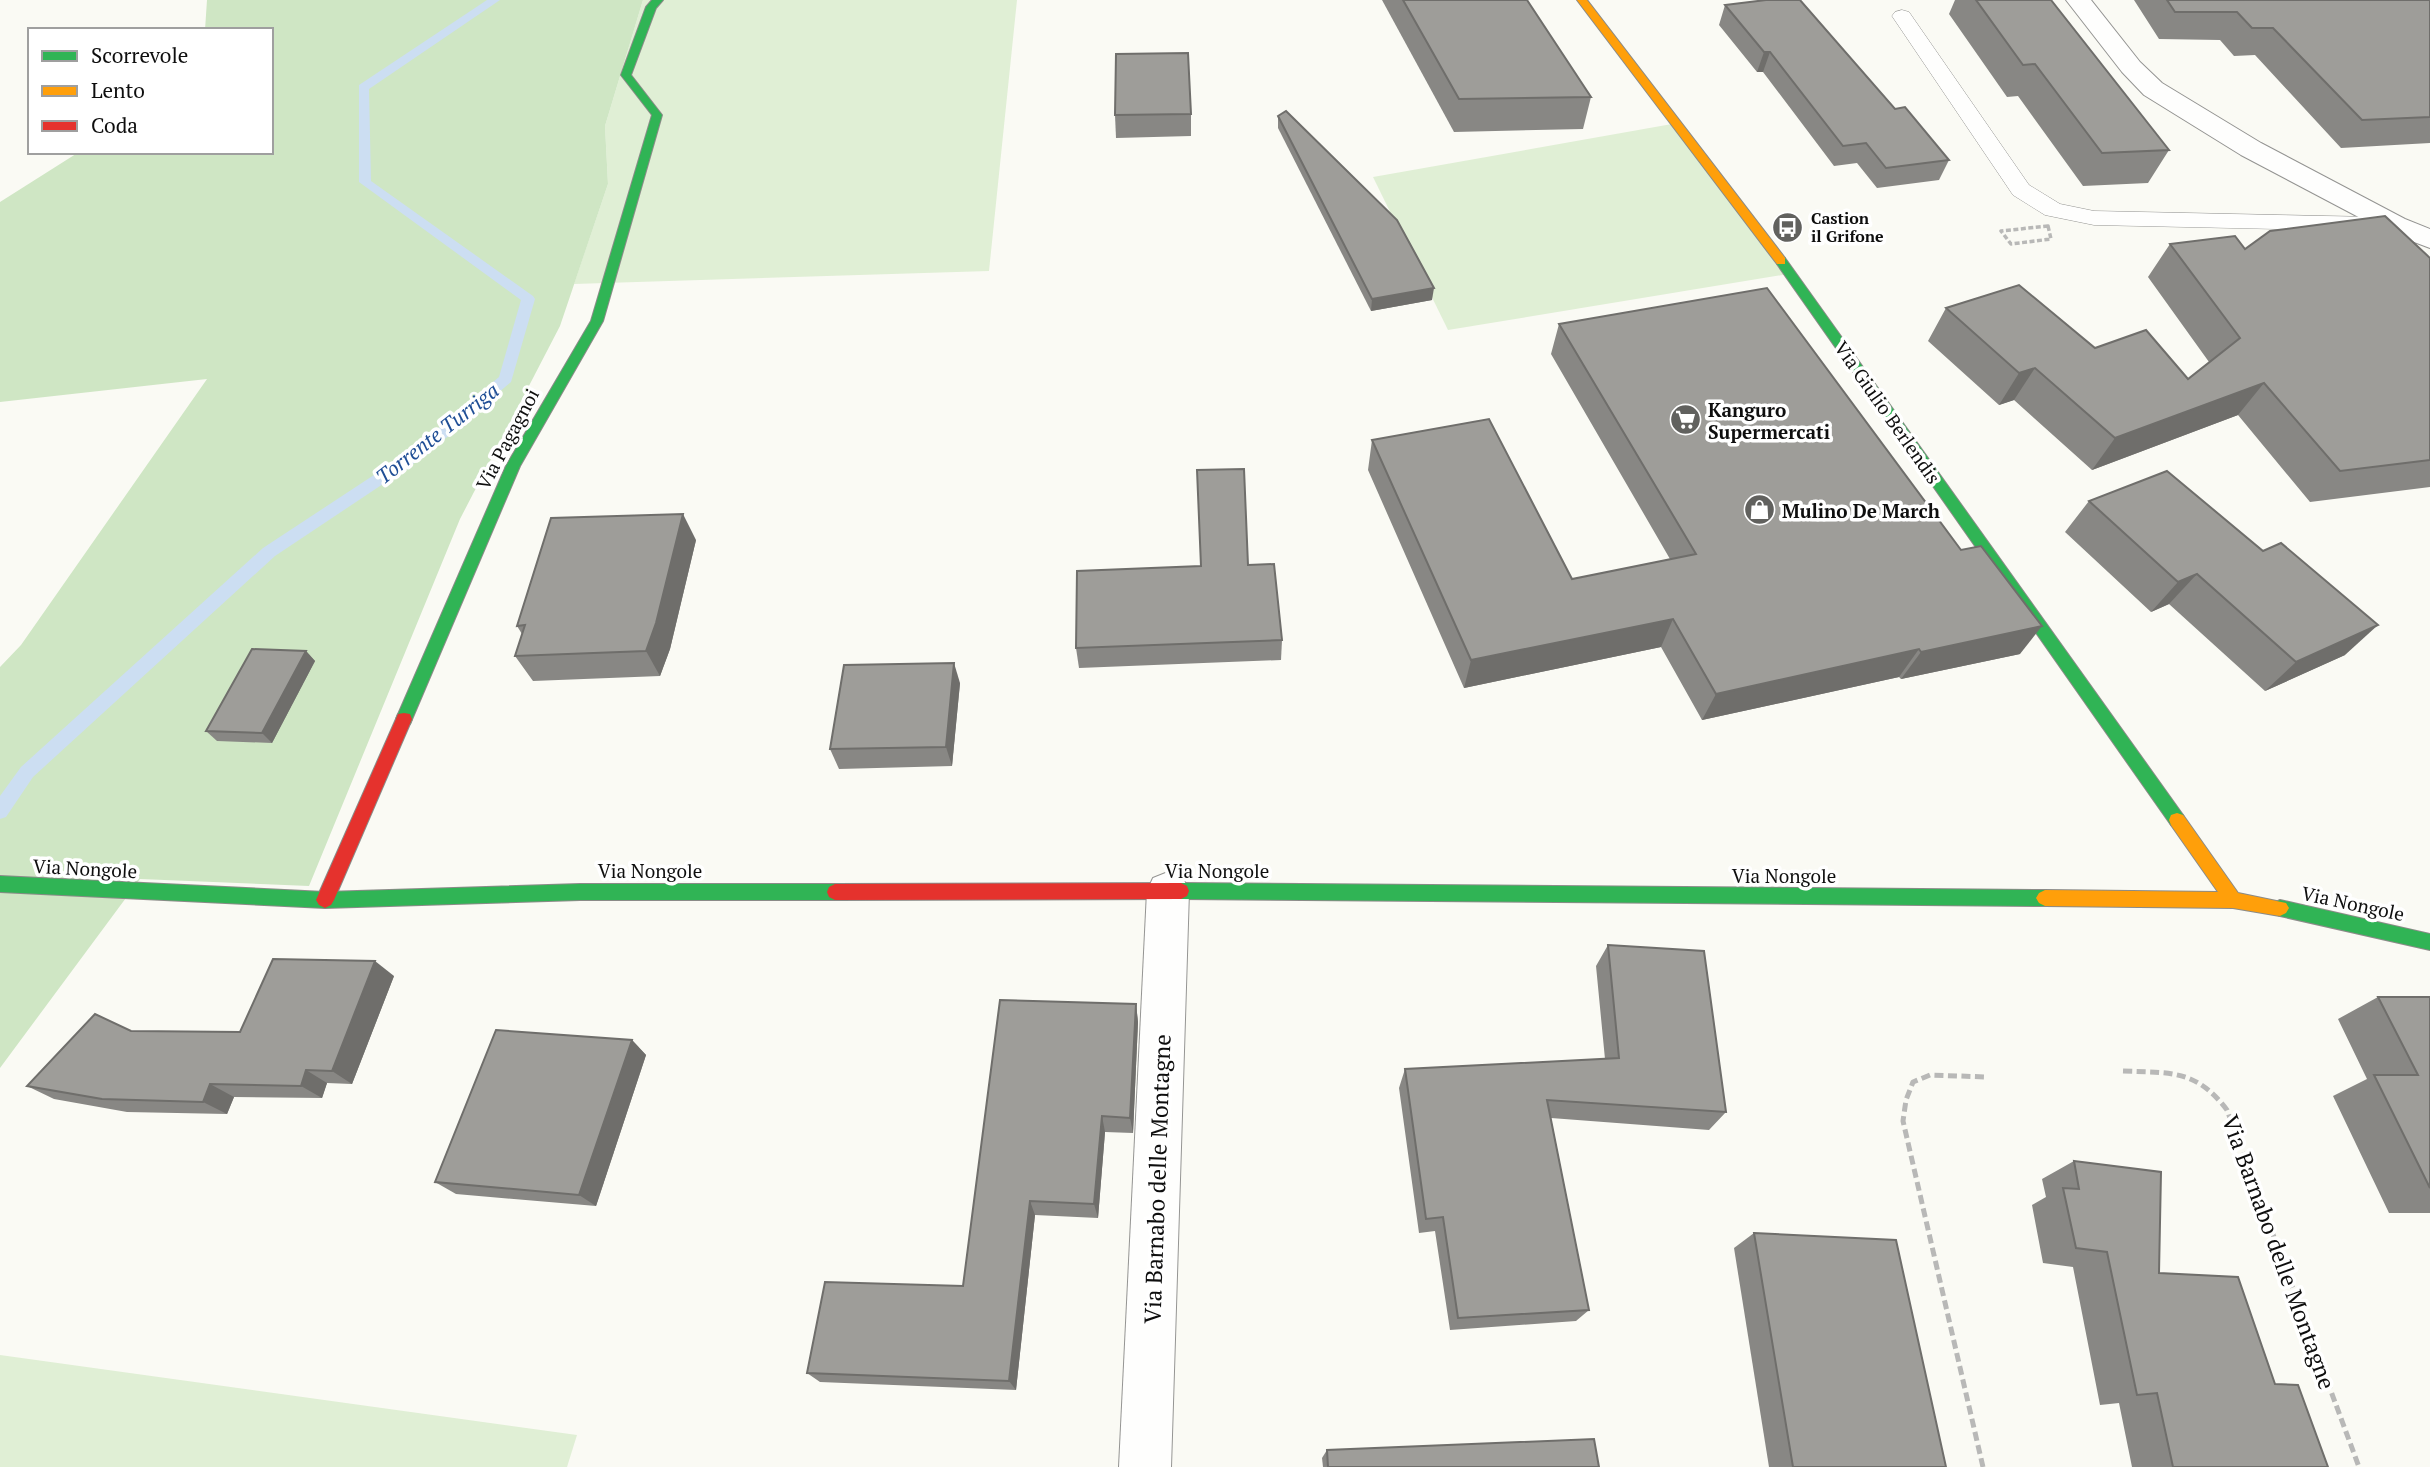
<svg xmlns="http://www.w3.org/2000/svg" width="2430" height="1467" font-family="'PT Serif',serif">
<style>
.green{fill:#e0efd5}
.forest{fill:#cfe6c4}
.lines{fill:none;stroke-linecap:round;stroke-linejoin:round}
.stream{fill:#ccdef2;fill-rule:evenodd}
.lane-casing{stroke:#949492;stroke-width:1}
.street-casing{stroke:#949492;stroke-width:2}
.fast-casing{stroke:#8b8b88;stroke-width:2}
.slow-casing{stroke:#8b8b88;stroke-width:2}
.jam-casing{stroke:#8b8b88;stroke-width:2}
.path-far1{stroke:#b8b8b7;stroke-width:3.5;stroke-dasharray:5 2.5;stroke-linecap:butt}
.path{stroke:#b8b8b7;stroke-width:5;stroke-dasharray:9 4.5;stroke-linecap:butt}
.lane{fill:#fefefd;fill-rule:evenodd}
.street{fill:#fefefd;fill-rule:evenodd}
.fast{fill:#30b455;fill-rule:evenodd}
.slow{fill:#ff9f0a;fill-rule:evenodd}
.jam{fill:#e5322d;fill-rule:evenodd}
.wall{fill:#888784}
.shaded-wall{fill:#6f6e6b}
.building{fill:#9e9d99;stroke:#6f6e6b;stroke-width:2}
.labels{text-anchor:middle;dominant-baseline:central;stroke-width:7;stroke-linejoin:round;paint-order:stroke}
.far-poi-label{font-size:16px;font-weight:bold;fill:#0e0e0e;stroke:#fff;text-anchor:start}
.poi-label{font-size:19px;font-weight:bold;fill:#0e0e0e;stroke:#fff;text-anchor:start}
.street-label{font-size:19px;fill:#0e0e0e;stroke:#fff}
.water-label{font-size:21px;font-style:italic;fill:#204f96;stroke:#fff}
.near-street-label{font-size:23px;fill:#0e0e0e;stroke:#fff}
</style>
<rect width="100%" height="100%" fill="#fafaf4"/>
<g class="green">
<polygon points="643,0 1017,0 989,271 574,284 608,184 605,126"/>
<polygon points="1672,124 1794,273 1448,330 1373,177"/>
<polygon points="0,1355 577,1435 567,1467 0,1467"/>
</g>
<polygon class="forest" points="207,0 643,0 605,126 608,184 560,326 460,519 309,886 140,879 0,1068 0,667 21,645 207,379 0,402 0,202 79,152 271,152 271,30 205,30"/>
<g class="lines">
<polygon class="stream" points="487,0 500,0 369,89 371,181 533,296 535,299 511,382 425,456 275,556 33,777 6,817 0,819 0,796 21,767 263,548 415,448 499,377 521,300 359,182 359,85"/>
<defs>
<polygon id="lane" points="1902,10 1909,12 2029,185 2060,204 2094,211 2373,217 2381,219 2385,224 2381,229 2373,231 2094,225 2045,215 2013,195 1892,16 1895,12"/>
<g id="street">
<polygon points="2066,0 2091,0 2140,62 2162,83 2261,143 2405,219 2430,229 2430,248 2385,231 2241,155 2144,95 2122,72"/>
<polygon points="1168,872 1183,878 1189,891 1171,1467 1119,1467 1147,891 1153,878"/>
</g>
<g id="fast">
<polygon points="652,0 663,0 656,8 631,75 662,115 603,321 520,466 410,724 398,724 396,719 506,466 591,321 652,115 621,75 646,7"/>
<polygon points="1781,257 1785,258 2183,815 2185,820 2183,825 2177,827 2171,825 1777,264 1777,258"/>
<polygon points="0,876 325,892 580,884 835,884 841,887 843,892 841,897 835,900 580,900 325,908 0,892"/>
<polygon points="1181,883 2045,890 2051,893 2054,898 2051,903 2045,906 1181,899 1175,896 1173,891 1175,886"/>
<polygon points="2280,900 2430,934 2430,950 2280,916 2274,913 2271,908 2274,903"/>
</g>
<g id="slow">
<polygon points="1577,0 1587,0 1785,258 1785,264 1777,264"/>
<polygon points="2177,813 2183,815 2238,893 2286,903 2289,908 2286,913 2280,916 2233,908 2045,906 2039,903 2036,898 2039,893 2045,890 2218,892 2171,825 2169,820 2171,815"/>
</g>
<g id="jam">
<polygon points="404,713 410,714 412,719 334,900 331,905 325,908 319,905 316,900 396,719 398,714"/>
<polygon points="1181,883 1187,886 1189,891 1187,896 1181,899 835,900 829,897 827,892 829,887 835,884"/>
</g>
</defs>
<use href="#lane" class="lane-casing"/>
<use href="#street" class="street-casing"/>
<use href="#fast" class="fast-casing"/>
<use href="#slow" class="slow-casing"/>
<use href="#jam" class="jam-casing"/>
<polygon class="path-far1" points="2048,226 2051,239 2011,244 2001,231"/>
<g class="path">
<path d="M 2123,1071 C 2170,1073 2196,1069 2227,1110 L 2359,1467"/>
<polyline points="1983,1467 1903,1121 1906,1100 1913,1082 1930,1075 1987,1077"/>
</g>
<use href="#lane" class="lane"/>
<use href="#street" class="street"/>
<use href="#fast" class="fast"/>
<use href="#slow" class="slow"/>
<use href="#jam" class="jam"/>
</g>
<g class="wall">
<polygon points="1382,0 1527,0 1591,97 1583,129 1454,132"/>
<polygon points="1955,0 2051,0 2169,150 2148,183 2083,186 2018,96 2007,97 1949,14"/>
<polygon points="2134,0 2430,0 2430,143 2341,148 2255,55 2234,56 2220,40 2159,39"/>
<polygon points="1725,5 1895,109 1949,160 1939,180 1877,188 1857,163 1834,166 1763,72 1757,72 1719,25"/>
<polygon points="1191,114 1191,136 1116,138 1115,115"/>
<polygon points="1278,116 1432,300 1371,311 1278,128"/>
<polygon points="2170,244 2430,258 2430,487 2310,502 2238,415 2092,470 2014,400 1999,405 1928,341 1946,308 2095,348 2188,379 2209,362 2148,277"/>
<polygon points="1559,324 2020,654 1901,679 1899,677 1702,720 1661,647 1464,688 1368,470 1372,440 1572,579 1670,559 1551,354"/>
<polygon points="2089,501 2345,655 2265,691 2169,604 2151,612 2065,532"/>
<polygon points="696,540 670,649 660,676 533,681 515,656 522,634 517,626"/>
<polygon points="1248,565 1282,640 1281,660 1079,668 1076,648"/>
<polygon points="306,651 315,661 272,743 217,741 206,731"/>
<polygon points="960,683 952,766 839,769 830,749"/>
<polygon points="1608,945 1726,1112 1709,1130 1551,1118 1589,1310 1576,1321 1450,1330 1435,1231 1419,1233 1399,1088 1405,1069 1605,1059 1596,966"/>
<polygon points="394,976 352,1084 327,1083 322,1098 234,1097 227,1114 127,1112 54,1099 27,1086 131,1031 240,1032"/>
<polygon points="2378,997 2430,997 2430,1213 2389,1213 2333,1096 2367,1079 2338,1019"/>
<polygon points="1136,1004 1138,1022 1133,1133 1105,1132 1098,1218 1035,1215 1016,1390 820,1382 807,1373 963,1286"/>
<polygon points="632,1040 646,1055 596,1206 456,1194 435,1182"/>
<polygon points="2074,1161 2159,1273 2275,1384 2328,1467 2132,1467 2119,1403 2100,1405 2073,1267 2043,1263 2032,1205 2046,1197 2042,1179"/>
<polygon points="1754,1233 1946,1467 1769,1467 1734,1248"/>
<polygon points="1327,1450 1599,1467 1323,1467 1322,1458"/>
</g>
<g class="shaded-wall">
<polygon points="1764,52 1770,52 1763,72 1757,72"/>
<polygon points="1434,288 1432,300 1371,311 1372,299"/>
<polygon points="2035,368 2014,400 1999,405 2019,373"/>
<polygon points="2264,383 2238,415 2092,470 2115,438"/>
<polygon points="683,514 696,540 670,649 660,676 646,651"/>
<polygon points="2197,574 2169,604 2151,612 2178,582"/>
<polygon points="1673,619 1661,647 1464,688 1471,660"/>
<polygon points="2378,625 2345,655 2265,691 2296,662"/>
<polygon points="2042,626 2020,654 1901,679 1921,652"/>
<polygon points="1919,649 1899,677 1702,720 1716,694"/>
<polygon points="306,651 315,661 272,743 262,733"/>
<polygon points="954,663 960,683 952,766 946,747"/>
<polygon points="375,961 394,976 352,1084 332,1071"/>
<polygon points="1136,1004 1138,1022 1133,1133 1130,1118"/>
<polygon points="632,1040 646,1055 596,1206 579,1195"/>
<polygon points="306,1070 327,1083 322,1098 301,1086"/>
<polygon points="210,1084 234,1097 227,1114 203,1102"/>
<polygon points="1102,1116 1105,1132 1098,1218 1094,1204"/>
<polygon points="1030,1201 1035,1215 1016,1390 1009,1381"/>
</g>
<g class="building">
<polygon points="1403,0 1527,0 1591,97 1459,99"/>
<polygon points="1766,0 1800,0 1895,109 1905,107 1949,160 1886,168 1866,143 1843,146 1770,52 1764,52 1725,5"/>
<polygon points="1976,0 2051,0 2169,150 2102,153 2035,64 2023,65"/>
<polygon points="2167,0 2430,0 2430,117 2362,120 2273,28 2252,28 2237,12 2175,12"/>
<polygon points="1188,53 1191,114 1115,115 1116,54"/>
<polygon points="1286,111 1397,220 1434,288 1372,299 1278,116"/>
<polygon points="2385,216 2430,258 2430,460 2340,471 2264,383 2115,438 2035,368 2019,373 1946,308 2019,285 2095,348 2146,330 2188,379 2240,338 2170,244 2235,236 2245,249 2270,231"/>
<polygon points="1767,288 1961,550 1981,546 2042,626 1921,652 1919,649 1716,694 1673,619 1471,660 1372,440 1489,419 1572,579 1696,554 1559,324"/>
<polygon points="1244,469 1248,565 1274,564 1282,640 1076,648 1077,571 1201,566 1197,470"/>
<polygon points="2167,471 2263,551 2281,543 2378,625 2296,662 2197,574 2178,582 2089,501"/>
<polygon points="683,514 656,623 646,651 515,656 525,625 517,626 551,518"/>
<polygon points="252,649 306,651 262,733 206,731"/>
<polygon points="954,663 946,747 830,749 844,665"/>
<polygon points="1608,945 1704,951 1726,1112 1547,1100 1589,1310 1458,1318 1443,1217 1426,1219 1405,1069 1619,1058"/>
<polygon points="273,959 375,961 332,1071 306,1070 301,1086 210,1084 203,1102 102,1099 27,1086 95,1014 131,1031 240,1032"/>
<polygon points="2378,997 2430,997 2430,1188 2374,1075 2418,1075"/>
<polygon points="1000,1000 1136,1004 1130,1118 1102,1116 1094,1204 1030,1201 1009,1381 807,1373 825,1282 963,1286"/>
<polygon points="496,1030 632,1040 579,1195 435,1182"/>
<polygon points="2074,1161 2161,1172 2159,1273 2238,1277 2275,1384 2298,1385 2328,1467 2173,1467 2157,1393 2137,1395 2107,1252 2076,1248 2063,1188 2079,1189"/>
<polygon points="1754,1233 1896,1240 1946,1467 1793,1467"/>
<polygon points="1594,1439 1599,1467 1328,1467 1327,1450"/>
</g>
<defs>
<symbol id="bus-disc" viewBox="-11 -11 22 22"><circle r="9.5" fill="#61615e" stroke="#fff"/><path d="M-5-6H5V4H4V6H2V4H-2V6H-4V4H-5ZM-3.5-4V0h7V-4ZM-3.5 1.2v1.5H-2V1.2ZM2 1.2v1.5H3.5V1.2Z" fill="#fff"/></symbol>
<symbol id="supermarket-disc" viewBox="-11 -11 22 22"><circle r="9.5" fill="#61615e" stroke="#fff"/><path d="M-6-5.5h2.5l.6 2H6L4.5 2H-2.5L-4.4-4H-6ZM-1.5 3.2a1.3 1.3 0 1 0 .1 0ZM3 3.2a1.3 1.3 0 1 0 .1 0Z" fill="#fff"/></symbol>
<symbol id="shop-disc" viewBox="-11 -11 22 22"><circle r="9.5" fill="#61615e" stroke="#fff"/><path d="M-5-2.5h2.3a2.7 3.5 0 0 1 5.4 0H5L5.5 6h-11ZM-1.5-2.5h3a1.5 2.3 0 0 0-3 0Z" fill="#fff"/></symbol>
</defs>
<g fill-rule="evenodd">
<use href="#bus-disc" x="1770" y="210" width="35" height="35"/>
<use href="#supermarket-disc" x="1668" y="402" width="35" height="35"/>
<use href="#shop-disc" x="1742" y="492" width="35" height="35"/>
</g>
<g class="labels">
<g class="far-poi-label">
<text x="1811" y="218">Castion<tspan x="1811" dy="18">il Grifone</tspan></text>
</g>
<g class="poi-label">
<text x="1708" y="409">Kanguro<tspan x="1708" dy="22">Supermercati</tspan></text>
<text x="1782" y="510">Mulino De March</text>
</g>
<g class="street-label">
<text transform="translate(1888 412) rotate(55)">Via Giulio Berlendis</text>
<text transform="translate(507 439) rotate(-62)">Via Pagagnoi</text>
<text transform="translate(85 868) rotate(3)">Via Nongole</text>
<text x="650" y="870">Via Nongole</text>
<text x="1217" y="870">Via Nongole</text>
<text x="1784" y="875">Via Nongole</text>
<text transform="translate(2353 903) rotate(12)">Via Nongole</text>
</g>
<g class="water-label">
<text transform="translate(437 433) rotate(-38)">Torrente Turriga</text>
</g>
<g class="near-street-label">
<text transform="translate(1157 1179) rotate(-88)">Via Barnabo delle Montagne</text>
<text transform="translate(2279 1252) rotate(70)">Via Barnabo delle Montagne</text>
</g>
</g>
<rect x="28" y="28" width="245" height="126" fill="#ffffff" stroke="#9f9f9f" stroke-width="2"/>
<rect x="42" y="51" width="35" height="10" fill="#30b455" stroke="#9f9f9f" stroke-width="2"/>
<text x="91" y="63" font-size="21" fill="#0e0e0e">Scorrevole</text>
<rect x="42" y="86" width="35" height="10" fill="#ff9f0a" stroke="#9f9f9f" stroke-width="2"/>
<text x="91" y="98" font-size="21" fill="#0e0e0e">Lento</text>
<rect x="42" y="121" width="35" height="10" fill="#e5322d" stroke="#9f9f9f" stroke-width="2"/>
<text x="91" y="133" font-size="21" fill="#0e0e0e">Coda</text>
</svg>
